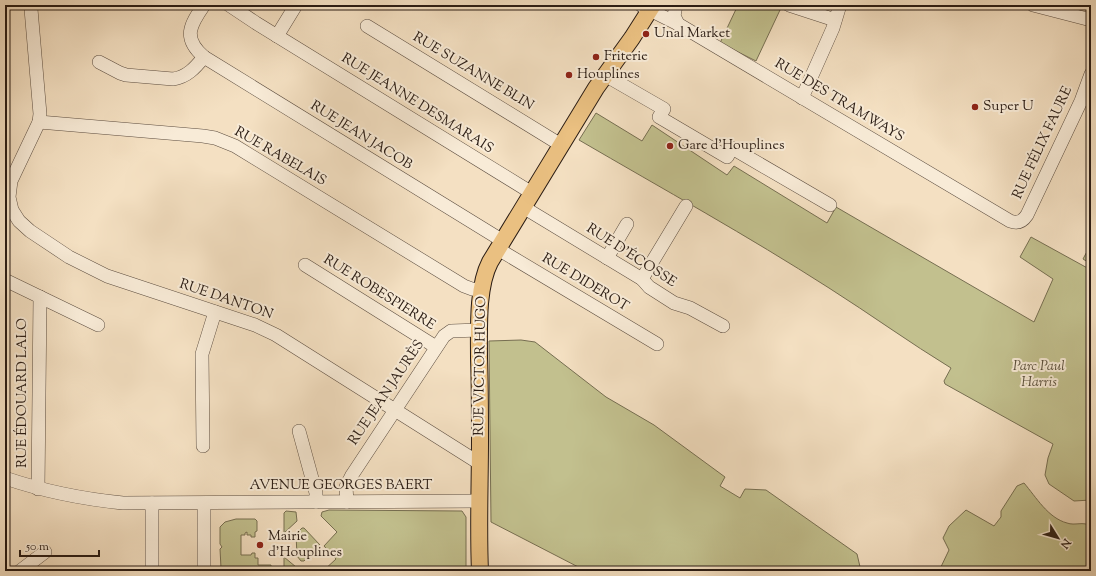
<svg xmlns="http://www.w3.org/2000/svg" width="1096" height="576" font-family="'Sorts Mill Goudy',serif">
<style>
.green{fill:#c2c08e;stroke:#766e51}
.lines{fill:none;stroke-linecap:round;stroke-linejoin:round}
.minor-casing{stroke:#5c4d40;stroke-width:14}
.major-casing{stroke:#2a1c14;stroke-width:18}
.minor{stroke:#f8ebd7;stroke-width:13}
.major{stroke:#eac081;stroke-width:16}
.poi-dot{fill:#8f2418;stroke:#f8ebd7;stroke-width:1.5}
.labels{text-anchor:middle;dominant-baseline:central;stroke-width:4;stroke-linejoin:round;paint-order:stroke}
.poi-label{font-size:14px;fill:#2a1c14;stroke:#f8ebd7;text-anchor:start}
.street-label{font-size:14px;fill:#2a1c14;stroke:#f8ebd7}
.park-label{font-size:14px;font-style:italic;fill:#584d39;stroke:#f8ebd7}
</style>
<rect width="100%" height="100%" fill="#f4e0c2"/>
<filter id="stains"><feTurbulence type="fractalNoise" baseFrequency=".005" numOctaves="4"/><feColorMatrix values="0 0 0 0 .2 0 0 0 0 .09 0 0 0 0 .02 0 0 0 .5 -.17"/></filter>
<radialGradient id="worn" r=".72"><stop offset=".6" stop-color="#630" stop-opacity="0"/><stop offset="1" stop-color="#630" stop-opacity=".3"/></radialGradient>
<g class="green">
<polygon points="738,5 767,5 780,10 756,61 720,43"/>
<path d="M 596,113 L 642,141 L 652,125 L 727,175 L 734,166 L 827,223 L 836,207 L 1034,322 L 1053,279 L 1020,257 L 1031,237 L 1091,270 L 1091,500 L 1074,501 L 1049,484 L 1045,475 L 1048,458 L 1053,444 L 945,384 L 944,381 L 951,368 C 910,343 870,314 829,288 C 748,236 663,189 579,140 Z"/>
<polygon points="1091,244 1091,264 1083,259"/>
<polygon points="521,340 535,342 606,397 654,425 725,477 720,486 740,498 745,489 766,490 857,554 861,571 586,571 491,522 489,341"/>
<path d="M 1024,483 C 1036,497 1048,518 1067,523 C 1075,526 1083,521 1091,526 L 1091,571 L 939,571 L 949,550 L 943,538 L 949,526 L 966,510 L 994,526 L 1001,517 L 1001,511 L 1017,486 Z"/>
<polygon points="329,510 462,511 466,517 466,571 323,571 336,559 324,546 337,532 321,516 322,512"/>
<polygon points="286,511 296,512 297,521 284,533 284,513"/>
<polygon points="236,519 255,519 257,521 257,531 255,532 255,537 251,537 251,535 247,535 247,532 245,533 245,535 241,535 241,555 251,555 252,553 255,553 255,558 258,558 258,565 271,565 271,571 224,571 221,568 220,549 222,547 220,544 220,527 225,522"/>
<polygon points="302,528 304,528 320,545 304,561 301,561 297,556 296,534"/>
<polygon points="284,557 296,567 298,571 284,571"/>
</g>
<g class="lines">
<defs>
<g id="minor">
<path d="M 204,5 C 190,25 182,38 204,57 L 503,241"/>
<polyline points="229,5 256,23 532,193"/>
<polyline points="676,5 674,16 678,24"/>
<polyline points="789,5 835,20"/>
<polyline points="1033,5 1091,20"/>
<path d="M 642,6 L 678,24 L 1010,221 C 1018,224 1023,221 1027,215 L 1081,101 L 1091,74"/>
<polyline points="31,9 40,114 39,122 11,181 9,197 12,210 19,221 30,231 69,257 107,276 255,325 276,335 479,463"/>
<polyline points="367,26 561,145"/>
<polyline points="277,36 296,5"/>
<path d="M 99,62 L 120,73 L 126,75 L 173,79 C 187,77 195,68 204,57"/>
<polyline points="605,75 664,109 659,117 727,157 732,148 830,205"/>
<polyline points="802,98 833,28 840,5"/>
<polyline points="39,122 203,136 215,138 235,146 464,286 472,289 481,290"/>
<polyline points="523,207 642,279 649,287 674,303 690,308 723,326"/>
<polyline points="498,249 657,344"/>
<polyline points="607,258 627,224"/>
<polyline points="305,265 436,347"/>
<polyline points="642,279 686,206"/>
<polyline points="5,280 98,325"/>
<polyline points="299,431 316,493 316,502"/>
<polyline points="203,446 202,354 215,312"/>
<path d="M 5,478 C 43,491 83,499 123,503 L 479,501"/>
<polyline points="38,489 40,297"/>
<polyline points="347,502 346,487 352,475 444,336 451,331 479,330"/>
<polyline points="20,571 45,552"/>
<polyline points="152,571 152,503"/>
<polyline points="204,571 204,503"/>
</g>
<path id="major" d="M 480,571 C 478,527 480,484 480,440 C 480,413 480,385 479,358 C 479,329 477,287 490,262 L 596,88 L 632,38 L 653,5"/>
</defs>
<use href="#minor" class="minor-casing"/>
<use href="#major" class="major-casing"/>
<use href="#minor" class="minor"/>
<use href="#major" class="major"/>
</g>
<g class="poi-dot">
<circle cx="646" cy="34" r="4"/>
<circle cx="596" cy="57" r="4"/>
<circle cx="569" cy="75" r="4"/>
<circle cx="975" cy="107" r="4"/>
<circle cx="670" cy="146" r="4"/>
<circle cx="260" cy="545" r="4"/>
</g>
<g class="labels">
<g class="poi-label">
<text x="654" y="34">Unal Market</text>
<text x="604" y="57">Friterie</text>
<text x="577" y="75">Houplines</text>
<text x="983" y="107">Super U</text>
<text x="678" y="146">Gare d'Houplines</text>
<text x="268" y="537">Mairie<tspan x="268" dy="16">d'Houplines</tspan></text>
</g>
<g class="street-label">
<text transform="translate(473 72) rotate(31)">RUE SUZANNE BLIN</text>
<text transform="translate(839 101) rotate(31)">RUE DES TRAMWAYS</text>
<text transform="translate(417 104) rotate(32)">RUE JEANNE DESMARAIS</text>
<text transform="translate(361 136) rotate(32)">RUE JEAN JACOB</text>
<text transform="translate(1043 143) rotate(-65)">RUE FÉLIX FAURE</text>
<text transform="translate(280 157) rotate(30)">RUE RABELAIS</text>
<text transform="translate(631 256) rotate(33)">RUE D'ÉCOSSE</text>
<text transform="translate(585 283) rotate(31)">RUE DIDEROT</text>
<text transform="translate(379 293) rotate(32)">RUE ROBESPIERRE</text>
<text transform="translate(226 300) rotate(19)">RUE DANTON</text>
<text transform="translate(481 366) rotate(-89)">RUE VICTOR HUGO</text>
<text transform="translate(23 393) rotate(-90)">RUE ÉDOUARD LALO</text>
<text transform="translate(387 393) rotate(-56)">RUE JEAN JAURÈS</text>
<text x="341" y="486">AVENUE GEORGES BAERT</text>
</g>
<g class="park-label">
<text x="1039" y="367">Parc Paul<tspan x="1039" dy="16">Harris</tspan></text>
</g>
</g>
<rect width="1096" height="576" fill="none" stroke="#f4e0c2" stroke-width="20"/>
<rect x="6" y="6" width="1084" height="564" fill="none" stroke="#2a1c14" stroke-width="2"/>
<rect x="10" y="10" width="1076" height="556" fill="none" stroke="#2a1c14"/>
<g transform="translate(1058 538) rotate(127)" stroke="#f8ebd7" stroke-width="3" paint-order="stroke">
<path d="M0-3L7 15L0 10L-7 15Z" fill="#2a1c14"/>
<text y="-6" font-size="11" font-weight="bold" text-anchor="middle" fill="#2a1c14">N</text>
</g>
<path d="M20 550v6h79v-6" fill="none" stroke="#2a1c14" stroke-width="2"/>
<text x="26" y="550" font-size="12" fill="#2a1c14" stroke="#f8ebd7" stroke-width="3" paint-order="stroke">50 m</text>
<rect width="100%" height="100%" filter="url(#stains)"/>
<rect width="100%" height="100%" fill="url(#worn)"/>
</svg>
